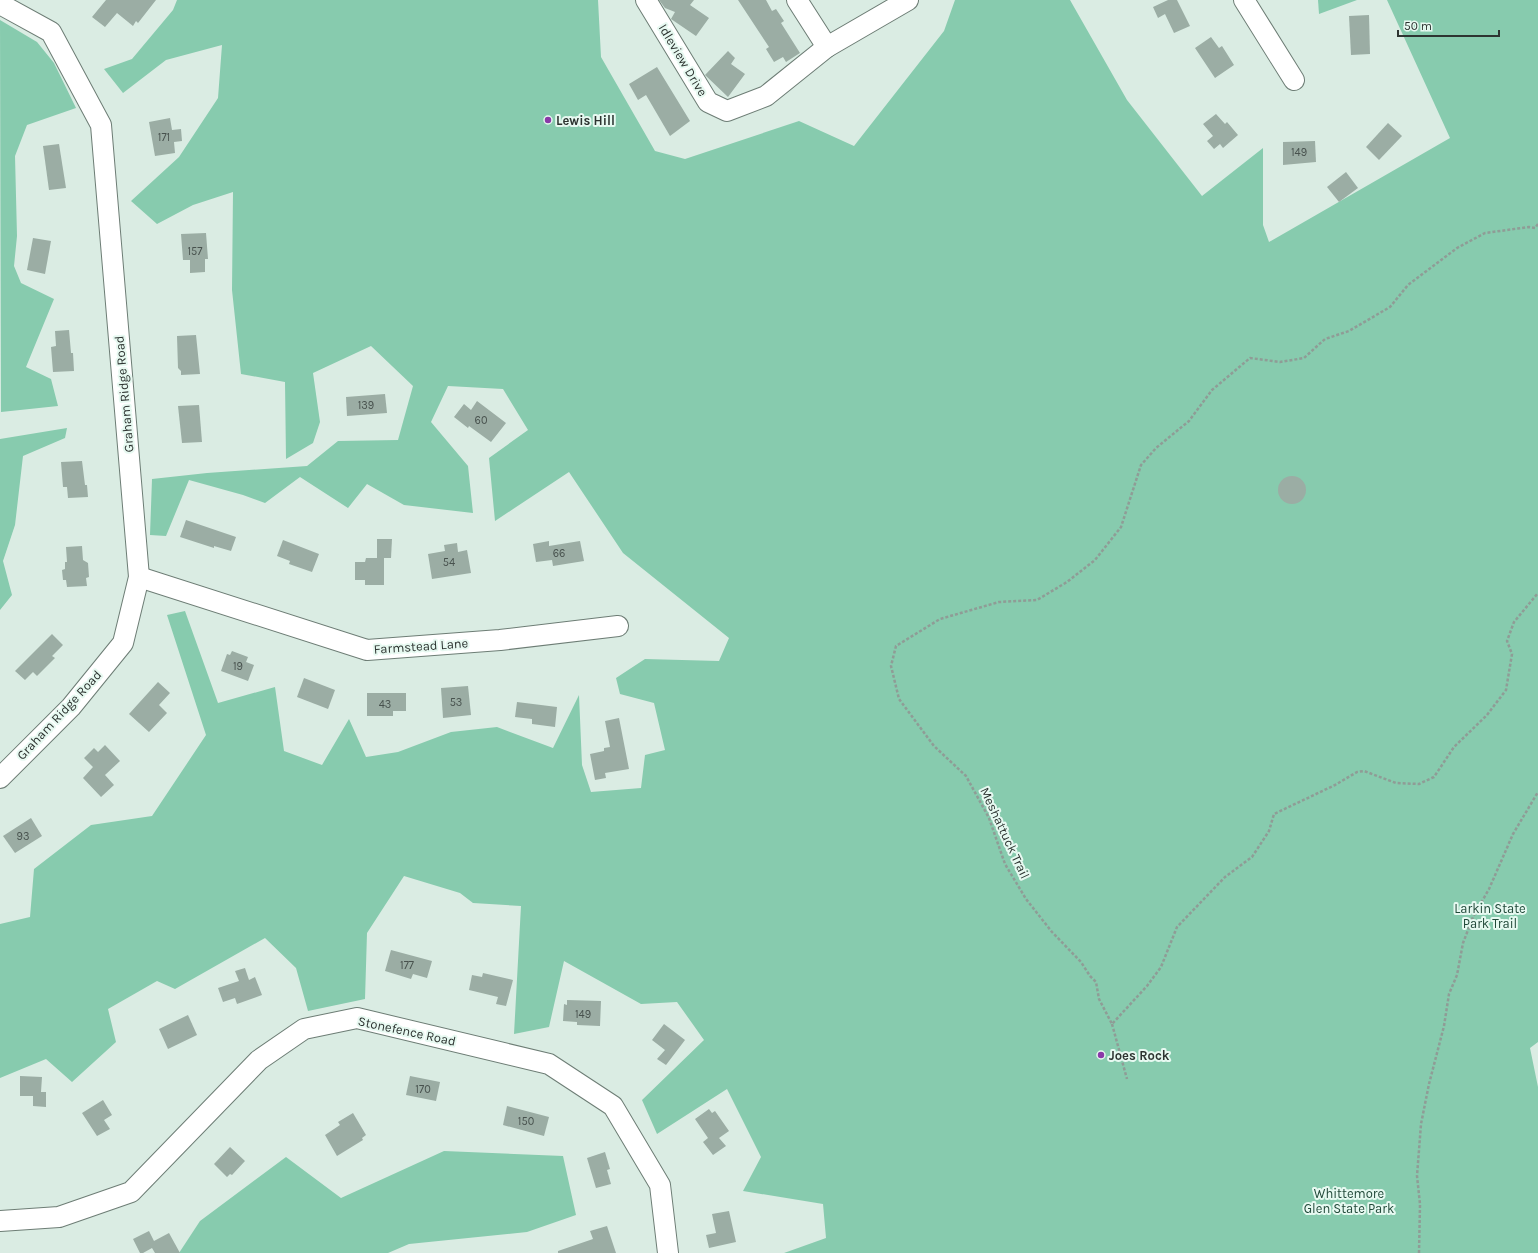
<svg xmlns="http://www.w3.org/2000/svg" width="1538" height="1253" font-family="Karla,sans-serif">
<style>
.green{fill:#87cbae}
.building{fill:#9bada4}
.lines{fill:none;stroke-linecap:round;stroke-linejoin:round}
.minor-casing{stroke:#6d7d75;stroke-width:22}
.path{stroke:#8f9c96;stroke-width:2.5;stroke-dasharray:3 2;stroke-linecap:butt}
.minor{stroke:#fff;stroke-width:20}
.poi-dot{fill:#8a39a8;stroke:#e7f9f1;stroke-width:1.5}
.labels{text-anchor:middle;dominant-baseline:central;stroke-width:4;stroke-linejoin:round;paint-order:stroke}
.number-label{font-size:11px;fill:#48524e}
.street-label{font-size:13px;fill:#2d3431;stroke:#e7f9f1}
.poi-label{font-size:13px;font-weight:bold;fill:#2d3431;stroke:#e7f9f1;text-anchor:start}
.park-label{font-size:13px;fill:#214939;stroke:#e7f9f1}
</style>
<rect width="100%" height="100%" fill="#daece3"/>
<g class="green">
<polygon points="177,0 598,0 601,57 655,151 685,159 799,121 854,146 944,31 955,0 1070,0 1127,100 1202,196 1263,148 1263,225 1269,242 1450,138 1387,0 1538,0 1538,1042 1530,1048 1538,1087 1538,1253 784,1253 826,1238 823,1204 743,1191 761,1157 727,1089 657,1134 642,1100 704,1040 677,1002 641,1004 564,961 549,1027 514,1034 521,906 473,903 460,893 404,876 367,933 365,999 308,1011 296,968 265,938 175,989 157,981 108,1009 116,1042 72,1082 46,1059 0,1078 0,924 30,917 34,869 91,825 152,816 206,735 167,615 185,611 218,703 275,687 284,751 322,765 349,719 366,757 398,752 451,732 497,727 553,748 579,695 582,765 591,792 641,788 645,755 665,750 654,703 620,694 616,678 645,659 719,661 729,638 623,553 569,472 495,521 489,458 528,430 503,389 448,386 431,422 468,466 473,513 404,505 367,484 348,508 300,477 265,503 243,495 189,480 166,536 150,535 152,479 207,473 307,466 338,441 398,440 413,386 371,346 313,373 320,422 313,443 286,459 285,382 241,374 232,290 233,192 193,205 157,224 131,201 179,157 218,98 222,45 166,60 123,93 104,69 132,59 173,10"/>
<polygon points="1318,0 1357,0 1319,14"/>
<polygon points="0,20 37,42 54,63 76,108 27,125 15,156 17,236 14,266 21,283 54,299 26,367 51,379 58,406 1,412"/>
<polygon points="67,428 65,438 23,456 15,525 3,561 12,595 0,610 0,439"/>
<polygon points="444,1151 563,1156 576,1215 527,1232 409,1244 388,1253 179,1253 200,1221 286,1157 341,1198"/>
</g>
<g class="building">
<polygon points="106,0 156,0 138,23 136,21 133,26 117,13 105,27 92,17"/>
<polygon points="659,0 694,0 690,5 709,18 696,36 671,19 675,12 665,8"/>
<polygon points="738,0 766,0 772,11 776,9 784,21 781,23 800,53 786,62 783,57 774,62 766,49 769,47"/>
<polygon points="1168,0 1177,0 1190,26 1174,33 1165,14 1158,18 1153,7"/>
<polygon points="1369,15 1370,54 1351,55 1349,16"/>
<polygon points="1211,37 1219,48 1222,46 1234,65 1215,78 1195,48"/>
<polygon points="728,51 735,58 731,64 745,74 728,97 705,75"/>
<polygon points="657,67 690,121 670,136 646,95 638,100 629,84"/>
<polygon points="1216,114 1225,124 1227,122 1238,135 1223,148 1220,144 1214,149 1207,141 1213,136 1203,124"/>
<polygon points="170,118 172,130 181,129 182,141 174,142 175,153 155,156 149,122"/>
<polygon points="1388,123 1402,136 1379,160 1366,147"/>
<polygon points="1315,141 1316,162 1283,165 1283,142"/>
<polygon points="59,144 66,188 49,190 43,146"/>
<polygon points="1346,172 1358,188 1339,202 1327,187"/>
<polygon points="206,233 208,259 205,259 205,272 190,273 190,260 183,260 181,234"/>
<polygon points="33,238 51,241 45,274 27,270"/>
<polygon points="69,330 71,353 73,353 74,371 53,372 51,347 56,346 55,331"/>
<polygon points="196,335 200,374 181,375 181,371 178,368 177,336"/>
<polygon points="385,394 387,413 347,416 346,397"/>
<polygon points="477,401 506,423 491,442 469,426 468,428 454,417 464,404 471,410"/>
<polygon points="199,405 202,442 182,443 178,406"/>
<polygon points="82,461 85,485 87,485 88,497 68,498 67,487 63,487 61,462"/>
<circle cx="1292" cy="490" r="14"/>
<polygon points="186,520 236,537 231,551 214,546 214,548 180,537"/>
<polygon points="377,539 392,539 391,558 377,558"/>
<polygon points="283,540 319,554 312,572 289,564 290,561 277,556"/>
<polygon points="549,541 549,546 580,541 584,561 553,566 552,560 536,562 533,544"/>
<polygon points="457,543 458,552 467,550 471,573 432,579 428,554 445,551 444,545"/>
<polygon points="82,546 83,560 88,563 89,577 86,578 87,586 67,587 66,580 63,580 62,570 65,569 65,562 67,562 66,547"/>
<polygon points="366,558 384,558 384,585 365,585 365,580 355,580 355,562 365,562"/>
<polygon points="52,634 63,645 52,656 55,658 37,676 33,672 25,680 15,671"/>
<polygon points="232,651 248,657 246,662 254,665 248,681 221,671 227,654 230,655"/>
<polygon points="304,678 335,690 328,709 297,697"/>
<polygon points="158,682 170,693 159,705 167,713 149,732 129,714"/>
<polygon points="468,686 471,715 443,718 441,688"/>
<polygon points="367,693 406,693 406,711 393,711 393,716 367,716"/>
<polygon points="517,702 557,707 555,727 532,724 532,719 515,717"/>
<polygon points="619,718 629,769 605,773 606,778 595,780 590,754 604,751 604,748 610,747 605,721"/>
<polygon points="105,745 120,761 105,775 114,785 101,797 83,778 93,767 84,758 94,748 98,752"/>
<polygon points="31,818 42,836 15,853 3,836"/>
<polygon points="391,950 432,961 427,978 413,974 411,979 385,971"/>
<polygon points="245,968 249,980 255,977 262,995 237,1004 235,998 223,1002 218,988 239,981 235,971"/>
<polygon points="483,973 513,980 506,1006 496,1004 498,997 469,990 472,975 482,977"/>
<polygon points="567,1000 601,1001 600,1026 577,1025 577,1022 563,1021 564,1004 567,1005"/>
<polygon points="188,1015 197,1035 168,1049 159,1029"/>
<polygon points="664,1024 685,1040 666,1065 657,1059 665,1050 652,1040"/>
<polygon points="20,1076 42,1077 41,1092 46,1092 46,1107 33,1106 33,1096 20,1096"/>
<polygon points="410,1076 440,1082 436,1101 406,1095"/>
<polygon points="103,1100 112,1115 104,1120 110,1129 97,1136 82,1113"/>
<polygon points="507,1106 549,1117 544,1136 503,1125"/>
<polygon points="709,1109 712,1113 715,1111 729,1131 719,1138 726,1146 713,1155 703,1142 708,1138 695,1119"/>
<polygon points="353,1113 366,1135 362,1138 363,1140 337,1156 325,1135 340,1125 338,1122"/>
<polygon points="230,1147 245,1161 232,1175 230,1174 227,1177 214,1164"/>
<polygon points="605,1152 610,1169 607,1170 611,1184 596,1188 587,1158"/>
<polygon points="729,1211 736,1242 709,1248 706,1235 716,1233 712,1214"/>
<polygon points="607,1226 616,1253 558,1253 558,1251 593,1239 590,1231"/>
<polygon points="149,1231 154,1241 169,1233 180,1253 155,1253 152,1248 143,1253 140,1253 133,1239"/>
</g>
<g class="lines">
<defs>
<g id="minor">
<polyline points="646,0 708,102 727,111 766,96 827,47"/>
<polyline points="797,0 827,47 908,0"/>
<polyline points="1244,0 1294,80"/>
<polyline points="0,4 51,32 101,125 139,577 123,643 71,707 0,778"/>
<polyline points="139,577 367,650 500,640 618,626"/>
<polyline points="0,1221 59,1217 131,1192 259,1060 304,1029 357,1018 549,1064 613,1106 660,1185 668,1253"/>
</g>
</defs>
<use href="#minor" class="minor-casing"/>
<g class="path">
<polyline points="1538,224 1535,228 1529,227 1485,233 1457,248 1408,285 1390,307 1349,331 1325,339 1304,358 1280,362 1250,358 1212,390 1189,421 1156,448 1141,465 1121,527 1095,560 1067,582 1037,600 999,602 940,619 896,646 891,666 899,699 934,746 966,776 989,818 1005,864 1026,899 1052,932 1081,962 1090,976 1096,982 1099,999 1112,1024 1147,986 1161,967 1177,927 1225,877 1252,857 1269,831 1274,814 1335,785 1357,772 1364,771 1396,783 1419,784 1434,777 1454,747 1487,715 1506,690 1512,654 1507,641 1514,622 1538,593"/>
<polyline points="1112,1024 1127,1079"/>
<polyline points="1419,1253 1420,1204 1417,1176 1421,1124 1429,1084 1444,1026 1449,994 1457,975 1463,943 1473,917 1489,889 1513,834 1538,792"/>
</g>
<use href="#minor" class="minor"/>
</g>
<g class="poi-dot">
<circle cx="548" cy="120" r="4"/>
<circle cx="1101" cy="1055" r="4"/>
</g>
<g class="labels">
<g class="number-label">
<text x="164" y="137">171</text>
<text x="1299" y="152">149</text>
<text x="195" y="251">157</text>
<text x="366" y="405">139</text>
<text x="481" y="420">60</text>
<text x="559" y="553">66</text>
<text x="449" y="562">54</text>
<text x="238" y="666">19</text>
<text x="456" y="702">53</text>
<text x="385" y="704">43</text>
<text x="23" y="836">93</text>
<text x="407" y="965">177</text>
<text x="583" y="1014">149</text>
<text x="423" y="1089">170</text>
<text x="526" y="1121">150</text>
</g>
<g class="street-label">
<text transform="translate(683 60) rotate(59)">Idleview Drive</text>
<text transform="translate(124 394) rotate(-95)">Graham Ridge Road</text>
<text transform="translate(421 646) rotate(-4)">Farmstead Lane</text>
<text transform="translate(59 715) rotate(-47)">Graham Ridge Road</text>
<text transform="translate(1005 833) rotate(65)">Meshattuck Trail</text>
<text transform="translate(407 1031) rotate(12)">Stonefence Road</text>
</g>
<g class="poi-label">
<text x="556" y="120">Lewis Hill</text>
<text x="1109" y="1055">Joes Rock</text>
</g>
<g class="park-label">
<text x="1490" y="908">Larkin State<tspan x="1490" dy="15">Park Trail</tspan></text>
<text x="1349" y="1193">Whittemore<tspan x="1349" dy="15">Glen State Park</tspan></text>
</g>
</g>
<path d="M1398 30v6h101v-6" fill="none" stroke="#2d3431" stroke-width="2"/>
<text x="1404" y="30" font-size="12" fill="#2d3431" stroke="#e7f9f1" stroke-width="3" paint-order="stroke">50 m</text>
</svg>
